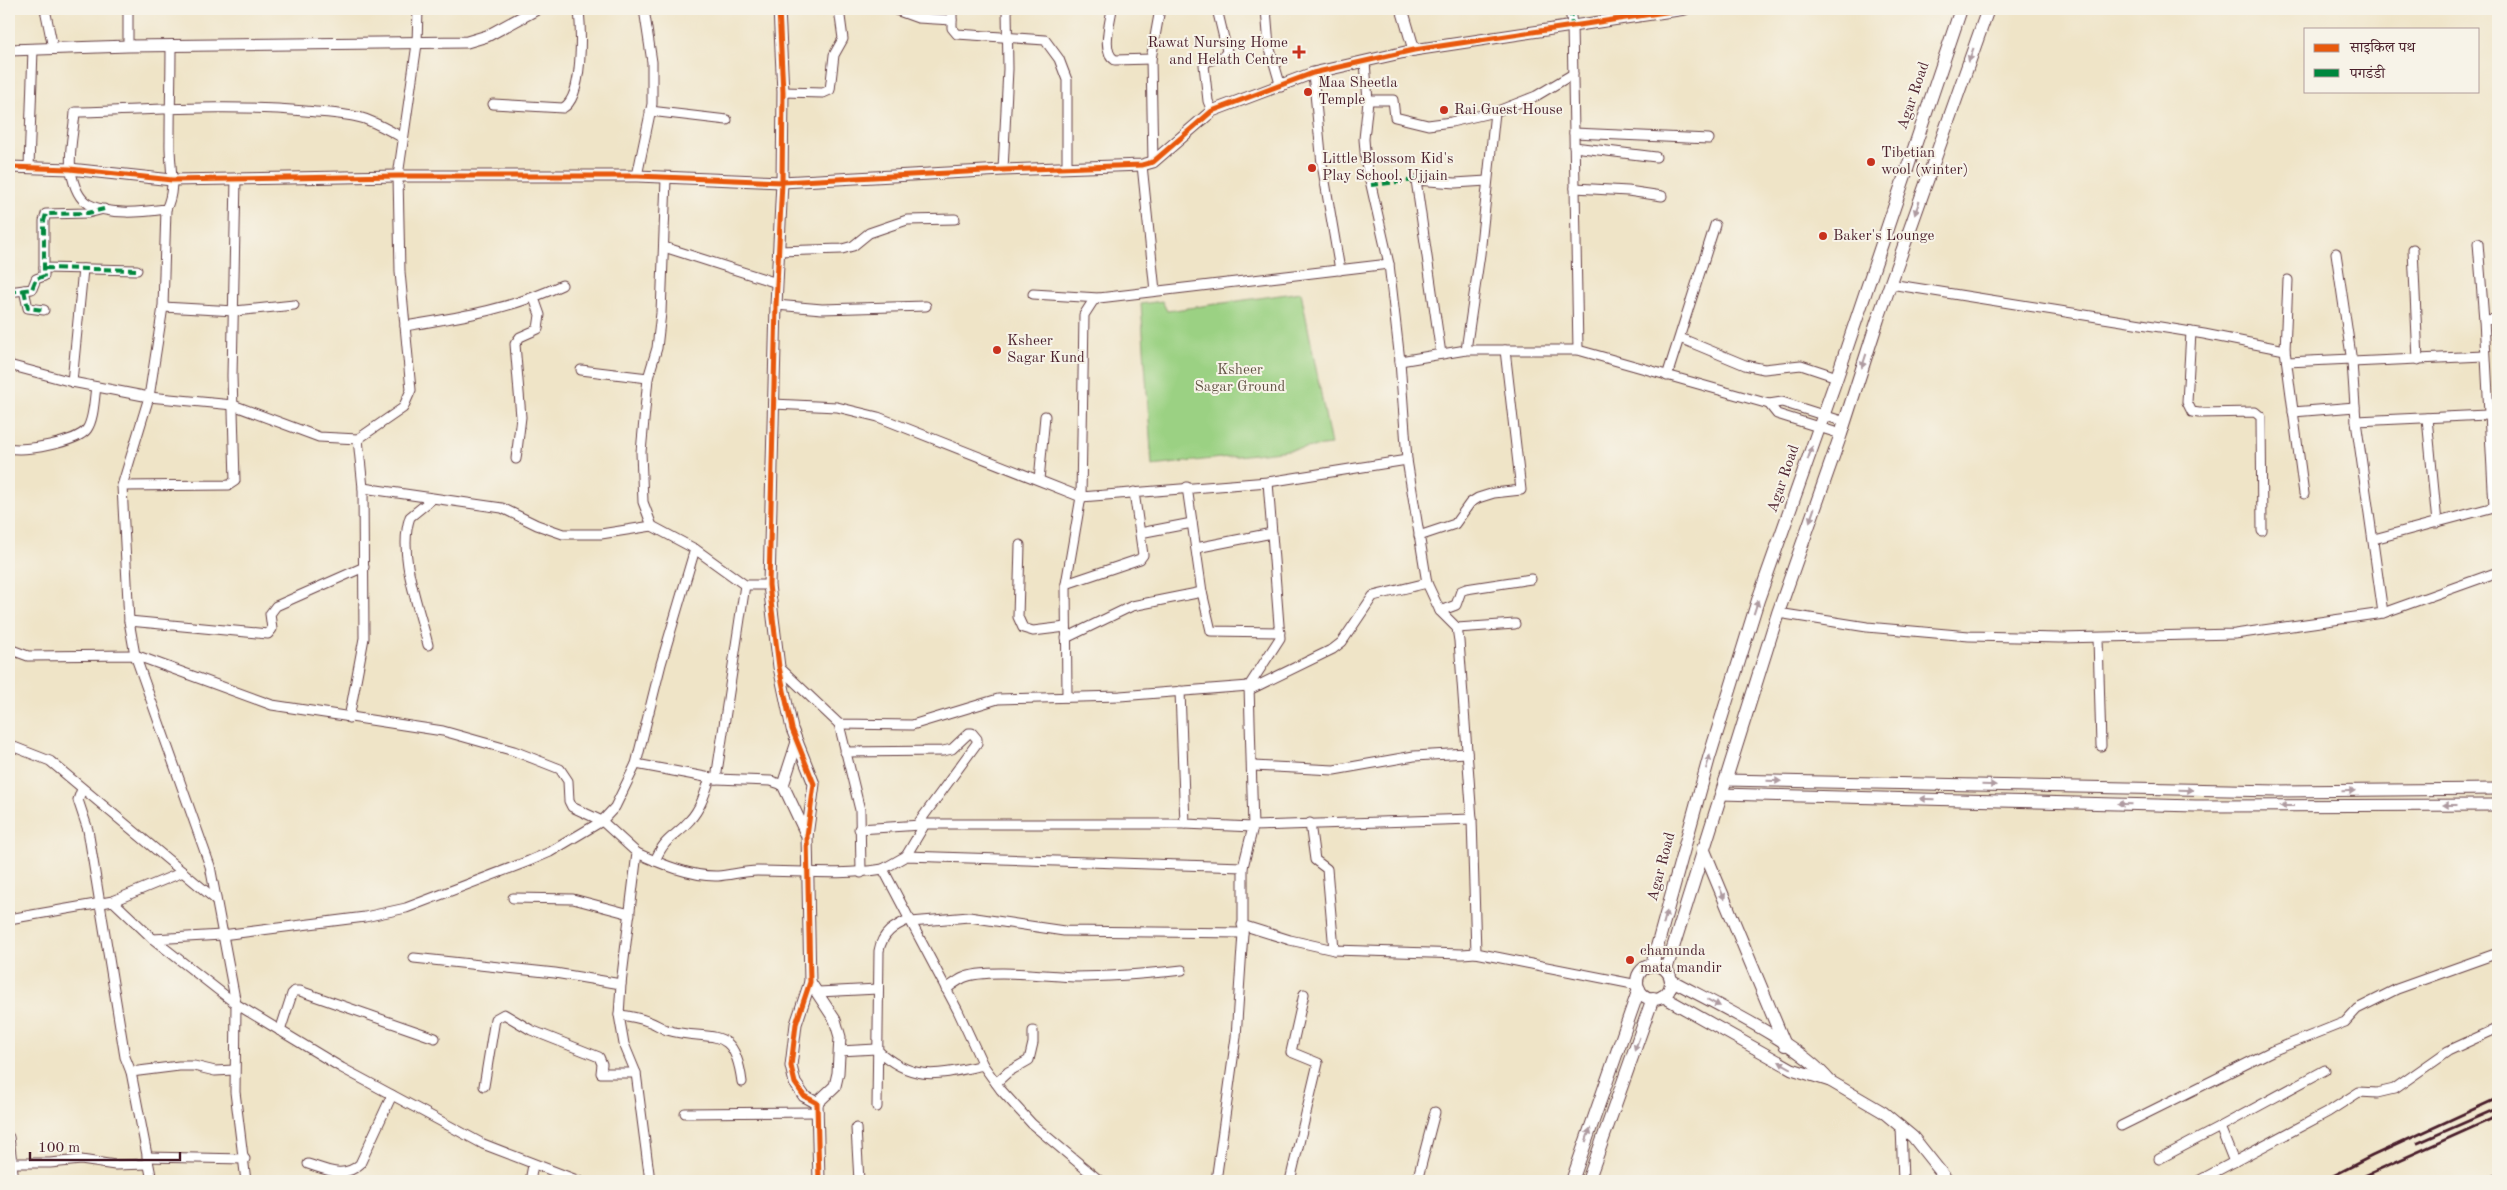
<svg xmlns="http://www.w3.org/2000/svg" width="2507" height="1190" font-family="'Old Standard TT','Noto Serif Devanagari',serif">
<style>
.green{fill:#9bd183;stroke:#727857}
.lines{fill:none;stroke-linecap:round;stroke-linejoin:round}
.street-casing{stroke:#633d42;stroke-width:11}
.secondary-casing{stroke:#633d42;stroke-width:13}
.primary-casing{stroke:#633d42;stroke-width:14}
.street{stroke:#fff;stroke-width:9}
.secondary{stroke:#fff;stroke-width:11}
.primary{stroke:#fff;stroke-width:12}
.rail{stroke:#4a1f2b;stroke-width:3}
.quiet{stroke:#00873e;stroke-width:4;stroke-dasharray:8 4;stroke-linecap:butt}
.cycleway-casing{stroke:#f7f3e8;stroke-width:8}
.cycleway{stroke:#e8590c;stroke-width:5}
.oneway{fill:#ae9aa0}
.poi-dot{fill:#c8321e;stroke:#f7f3e8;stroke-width:2}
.labels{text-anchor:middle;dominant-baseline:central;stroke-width:4;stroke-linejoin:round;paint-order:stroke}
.poi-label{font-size:15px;fill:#4a1f2b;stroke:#f7f3e8;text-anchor:start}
.street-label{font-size:15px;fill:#4a1f2b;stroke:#f7f3e8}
.park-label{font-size:15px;fill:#625445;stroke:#f7f3e8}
</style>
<rect width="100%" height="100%" fill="#f7f3e8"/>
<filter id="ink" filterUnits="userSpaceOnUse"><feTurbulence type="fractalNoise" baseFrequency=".02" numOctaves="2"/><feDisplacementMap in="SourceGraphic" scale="10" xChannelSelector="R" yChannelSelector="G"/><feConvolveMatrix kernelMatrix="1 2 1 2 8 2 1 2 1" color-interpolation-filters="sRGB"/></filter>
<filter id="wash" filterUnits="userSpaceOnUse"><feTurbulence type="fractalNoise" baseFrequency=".0096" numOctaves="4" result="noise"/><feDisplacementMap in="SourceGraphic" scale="20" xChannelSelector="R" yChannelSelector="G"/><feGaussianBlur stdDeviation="1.12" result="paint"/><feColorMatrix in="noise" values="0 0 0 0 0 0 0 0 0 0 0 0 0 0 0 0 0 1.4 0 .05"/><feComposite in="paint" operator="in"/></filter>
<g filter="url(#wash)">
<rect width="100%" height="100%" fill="#efe4c7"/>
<polygon class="green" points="1301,292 1331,445 1152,466 1141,304 1162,301 1167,311"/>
</g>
<g filter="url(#ink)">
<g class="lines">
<defs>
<g id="street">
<polyline points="45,9 53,48"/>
<polyline points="952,9 952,28 957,34 1045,40 1059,59 1067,80 1067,167"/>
<path d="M 1112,9 C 1110,23 1101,52 1115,60 L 1151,59"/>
<polyline points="1266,9 1269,46 1281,87"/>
<polyline points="1570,9 1572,25 1578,350"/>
<polyline points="896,10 918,18 952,20"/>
<path d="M 171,45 C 171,77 170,109 170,141 C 169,164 177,188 166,209 C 143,212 109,216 88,204 C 78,198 73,182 71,171 C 68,153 74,130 75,112 C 152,110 228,104 305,111 C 325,113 346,113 365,119 C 378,124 391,131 403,138"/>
<polyline points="128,46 128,9"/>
<polyline points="1365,62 1368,101 1364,139 1366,163 1389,264 1400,361 1407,460 1427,583 1440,611 1457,628 1459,641 1472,819 1476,953 1638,985"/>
<polyline points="1313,73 1322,164 1340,270"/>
<polyline points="783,92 823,93 830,90 834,55 843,39 839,9"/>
<polyline points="1368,100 1393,100 1395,117 1428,125 1451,122 1495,112"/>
<path d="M 493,104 L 563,108 C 584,97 581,30 579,9"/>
<polyline points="650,111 727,120"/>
<polyline points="1212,111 1208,101 1204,65 1208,61 1224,56 1227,51 1217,9"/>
<polyline points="1574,133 1709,139"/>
<polyline points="1574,147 1656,157"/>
<polyline points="1153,162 1151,59 1160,9"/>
<polyline points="1142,165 1155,291"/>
<polyline points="29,167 33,49"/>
<polyline points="1003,170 1008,69 1007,9"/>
<polyline points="637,176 652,104 652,62 644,9"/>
<polyline points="1575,188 1628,191 1662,196"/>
<polyline points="166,209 163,307 149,397 122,486 129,621 135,655 210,866 236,1004 235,1092 246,1181"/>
<polyline points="2478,243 2484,320"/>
<polyline points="664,247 777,283"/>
<polyline points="2413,249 2418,360"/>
<polyline points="778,251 842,249 853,246 869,233 907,220 955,219"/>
<polyline points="44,268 137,270"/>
<polyline points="1890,284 2204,334 2285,350 2304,494"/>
<polyline points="24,290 28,308 44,310"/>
<polyline points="9,292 32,289 36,279 44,276 44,221 46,214 88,213 104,209"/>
<polyline points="1033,294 1099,298"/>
<polyline points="776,305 822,309 926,306"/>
<polyline points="163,307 235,311 294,305"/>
<path d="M 405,326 C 460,317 512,309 562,285"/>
<polyline points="2191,332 2187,402 2192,412 2199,413 2255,412 2261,417 2262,531"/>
<polyline points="1680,338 1745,365 1764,369 1801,365 1837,377"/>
<polyline points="1466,350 1480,254 1495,112 1536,96 1573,74"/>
<polyline points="2285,350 2288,280"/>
<polyline points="1441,354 1416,180 1455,183 1487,181"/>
<polyline points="1400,361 1466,350 1578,350 1769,404"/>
<polyline points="2287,362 2352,359"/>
<polyline points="2352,362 2484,356"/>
<polyline points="9,365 72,382 149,397 233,405 319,437 358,439 363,488 364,638 349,718"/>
<polyline points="581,370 648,378"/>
<polyline points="1667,376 1715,225"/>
<polyline points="72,382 83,269"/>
<polyline points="773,404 837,407 878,417 1081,497 1066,584 1067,697"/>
<polyline points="2293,412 2355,407"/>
<polyline points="2427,418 2437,523"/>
<polyline points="2356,421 2487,415"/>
<polyline points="1841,434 1777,414 1769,404 1782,402 1845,422"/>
<polyline points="358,439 403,408 411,390 400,272 398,176 417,44 418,9"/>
<path d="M 9,448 C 24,452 78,442 87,429 C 94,419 94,399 96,387"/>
<polyline points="516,459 521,417 515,344 520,337 538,329 540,315 534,298"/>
<polyline points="1039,480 1045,416"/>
<polyline points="1268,482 1081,497 1084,315 1093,301 1099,298 1389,264"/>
<polyline points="122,486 229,485 235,481 232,376 236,178"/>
<polyline points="1187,487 1202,592 1211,631 1280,632"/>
<polyline points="363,488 502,508 537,525 563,534 601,534 652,526"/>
<polyline points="2494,507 2484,320 2498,319"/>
<polyline points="1140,533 1192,523"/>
<polyline points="1419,536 1455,524 1470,503 1478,498 1494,493 1521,490 1505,350"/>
<polyline points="2374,539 2498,506"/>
<polyline points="1020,545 1018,617 1023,628 1033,631 1066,627"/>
<polyline points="1196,548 1272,533"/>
<polyline points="695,549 745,585 769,585"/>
<polyline points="1066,584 1140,559 1143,555 1134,492"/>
<polyline points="1440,611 1456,605 1461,591 1466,589 1531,579"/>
<polyline points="1778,613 1867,627 1969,636 2060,638 2235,634 2383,613 2356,421 2352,362 2336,253"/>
<polyline points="2383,613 2498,572"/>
<polyline points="129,621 268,634 272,629 270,614 276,606 364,567"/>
<polyline points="1457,628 1515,624"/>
<polyline points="1066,638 1132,606 1202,592"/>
<polyline points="2098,638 2101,746"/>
<path d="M 428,645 C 419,607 397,554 410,517 L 431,500"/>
<polyline points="9,649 28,656 135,655 272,705 443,731 514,751 560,769 568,781 569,801 572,807 602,821 637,853 621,984 619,1015 624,1044 636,1073 650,1181"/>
<polyline points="779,667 839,724 912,725 998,699 1120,696 1249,686"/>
<polyline points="1249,690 1333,649 1342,642 1373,596 1427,583"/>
<polyline points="1180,691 1185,824"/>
<polyline points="839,724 860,810 861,873"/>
<polyline points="9,745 50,761 215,899"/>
<polyline points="845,752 943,751 952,749 969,733 972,733 977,739 977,743 917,825"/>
<polyline points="636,764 716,779 745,585"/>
<polyline points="1253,766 1334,770 1414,756 1467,753"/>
<polyline points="716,779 771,781 783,785"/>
<polyline points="82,789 78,800 88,830 125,1057 131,1072 152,1181"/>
<polyline points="1310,823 1315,860 1327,869 1334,950"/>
<polyline points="1253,826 1472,819"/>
<polyline points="859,829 921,825"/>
<path d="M 637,853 C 661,864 692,877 718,876 C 731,875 744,871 757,871 C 799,871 841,876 883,869 L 958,1011 L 983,1065 L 1001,1090 L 1032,1124 L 1100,1181"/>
<polyline points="906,856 925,824 1185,824 1253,827"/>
<path d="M 655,861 C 666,835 674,839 690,820 C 701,808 705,793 710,778"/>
<polyline points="883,869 906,856 1243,867"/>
<polyline points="513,898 573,899 630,914"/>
<polyline points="113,901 183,872"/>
<polyline points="9,919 113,901 153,939 236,1004 342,1068 483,1144 579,1181"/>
<polyline points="911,922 969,917 1064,931 1243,933"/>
<polyline points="1242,925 1290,940 1334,950 1462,954 1476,953"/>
<polyline points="153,939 222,935 365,917 406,908 529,861 550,852 602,821 615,807 636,764 661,664 695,549 652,526 643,502 641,452 648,378 657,348 661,313 666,179"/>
<polyline points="414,958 555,973 621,984"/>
<path d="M 946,989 C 952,985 957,981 963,978 C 985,968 1048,976 1074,977 C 1110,977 1146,974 1182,970"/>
<polyline points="818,992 878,989"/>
<path d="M 619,1015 C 630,1016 640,1018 650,1022 C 656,1024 661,1028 667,1030 C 711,1043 734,1021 742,1082"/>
<polyline points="280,1031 292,994 295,991 300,991 435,1038"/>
<path d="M 840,1051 L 876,1049 C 913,1083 938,1075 983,1065"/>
<polyline points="131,1072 179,1066 194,1066 215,1071 234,1070"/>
<polyline points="996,1083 1008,1072 1029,1060 1033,1043 1033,1031"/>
<polyline points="484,1086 495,1019 504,1014 531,1030 599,1057 602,1064 601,1073 636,1073"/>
<path d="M 877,1107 L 879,951 C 882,933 894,926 910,919"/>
<polyline points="685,1113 818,1112"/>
<polyline points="1901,1126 1903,1181"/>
<polyline points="2121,1126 2272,1051 2345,1022 2357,1009 2397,989 2498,953"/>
<polyline points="856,1128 859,1181"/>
<polyline points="9,1137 14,1181"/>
<polyline points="147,1157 245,1159"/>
<polyline points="2159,1159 2220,1127"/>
<polyline points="2234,1162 2220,1127 2325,1070"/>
<polyline points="12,1163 50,1163 81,1160 115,1165 148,1164"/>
<path d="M 308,1164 C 327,1170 344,1179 360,1164 L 392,1095"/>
<polyline points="530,1181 533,1165"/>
<polyline points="1216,1181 1236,1037 1243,933 1243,867 1253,827 1249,686 1280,638 1268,482 1407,460"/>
<polyline points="1290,1181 1318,1063 1291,1052 1304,994"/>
<polyline points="1417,1181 1435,1112"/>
<polyline points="2198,1181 2328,1112 2359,1092 2377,1093 2394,1089 2448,1051 2498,1028"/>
<polyline points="2492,1181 2498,1179"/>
</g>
<g id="secondary">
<polyline points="779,9 783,92 782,182 776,305 769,585 779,667 792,729 814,784 807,836 810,982 796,1024 791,1066 795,1083 804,1096 817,1103 819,1181"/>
<polyline points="1402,9 1414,50"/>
<polyline points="9,50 128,46 467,42 487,36 537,9"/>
<polyline points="9,167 70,169 172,180 398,176 637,176 782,182 1003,170 1142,165 1153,162 1212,111 1313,73 1414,50 1685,9"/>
<polyline points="797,742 783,785 807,836"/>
<polyline points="1725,780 2278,791 2498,789"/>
<polyline points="1721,794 2196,806 2498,805"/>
<path d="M 1671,980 C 1717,1005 1798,1042 1830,1081"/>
<polyline points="810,982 835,1020 840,1037 838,1073 835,1086 817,1103"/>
<polyline points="1662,996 1792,1069 1830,1081 1883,1112 1913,1137 1948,1181"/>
</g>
<g id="primary">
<polyline points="1703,848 1785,1045"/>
<polyline points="1652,965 1709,758 1758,600 1837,377 1961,9"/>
<circle cx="1654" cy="982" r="17"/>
<polyline points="1666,970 1778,613 1841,434 1878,319 1988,9"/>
<polyline points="1572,1181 1639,989"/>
<polyline points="1588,1181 1653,998"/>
</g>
</defs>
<use href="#street" class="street-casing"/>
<use href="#secondary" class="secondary-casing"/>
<use href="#primary" class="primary-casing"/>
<use href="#street" class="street"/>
<use href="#secondary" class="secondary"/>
<use href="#primary" class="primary"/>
<g class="rail">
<polyline points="2418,1143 2498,1108"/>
<polyline points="2323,1181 2372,1156 2498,1098"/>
<polyline points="2353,1181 2498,1116"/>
</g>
<g class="quiet">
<polyline points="1570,9 1572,25"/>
<polyline points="1371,185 1416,180"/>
<polyline points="44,268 137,270"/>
<polyline points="24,290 28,308 44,310"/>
<polyline points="9,292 32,289 36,279 44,276 44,221 46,214 88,213 104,209"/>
</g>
<defs>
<g id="cycleway">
<polyline points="779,9 783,92 782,182 776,305 769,585 779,667 792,729 814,784 807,836 810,982 796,1024 791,1066 795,1083 804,1096 817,1103 819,1181"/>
<polyline points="9,167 70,169 172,180 398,176 637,176 782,182 1003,170 1142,165 1153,162 1212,111 1313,73 1414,50 1685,9"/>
</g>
</defs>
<use href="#cycleway" class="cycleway-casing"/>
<use href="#cycleway" class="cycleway"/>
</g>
<defs><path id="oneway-solid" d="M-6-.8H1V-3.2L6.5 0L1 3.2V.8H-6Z" transform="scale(1.25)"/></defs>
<g class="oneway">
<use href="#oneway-solid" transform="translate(1971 55) rotate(110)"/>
<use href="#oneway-solid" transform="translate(1917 208) rotate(109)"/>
<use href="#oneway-solid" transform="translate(1864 361) rotate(108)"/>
<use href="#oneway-solid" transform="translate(1810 453) rotate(-71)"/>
<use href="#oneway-solid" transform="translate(1812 515) rotate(109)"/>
<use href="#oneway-solid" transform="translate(1756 607) rotate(-72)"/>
<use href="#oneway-solid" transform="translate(1708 762) rotate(-74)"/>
<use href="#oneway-solid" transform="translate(1774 781) rotate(1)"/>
<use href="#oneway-solid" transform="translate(1989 785) rotate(1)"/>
<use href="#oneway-solid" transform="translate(2186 790) rotate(1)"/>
<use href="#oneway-solid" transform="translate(2349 791) rotate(-1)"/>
<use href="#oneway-solid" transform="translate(1927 799) rotate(-179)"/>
<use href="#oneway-solid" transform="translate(2125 804) rotate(-179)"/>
<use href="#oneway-solid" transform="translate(2450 805) rotate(180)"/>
<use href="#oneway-solid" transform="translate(2287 806) rotate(180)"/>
<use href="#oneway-solid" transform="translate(1722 893) rotate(67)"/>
<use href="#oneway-solid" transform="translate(1665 918) rotate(-75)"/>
<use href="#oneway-solid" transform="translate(1714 1003) rotate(28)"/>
<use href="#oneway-solid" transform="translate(1637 1044) rotate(110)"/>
<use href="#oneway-solid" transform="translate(1785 1065) rotate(-151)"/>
<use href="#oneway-solid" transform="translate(1588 1135) rotate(-71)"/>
</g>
</g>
<g class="poi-dot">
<path d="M1296.5 44.5h5v5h5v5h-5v5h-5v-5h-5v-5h5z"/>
<circle cx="1308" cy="92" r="5"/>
<circle cx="1444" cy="110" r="5"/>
<circle cx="1871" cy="162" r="5"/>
<circle cx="1312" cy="168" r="5"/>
<circle cx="1823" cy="236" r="5"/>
<circle cx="997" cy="350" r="5"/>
<circle cx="1630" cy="960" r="5"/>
</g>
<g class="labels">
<g class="poi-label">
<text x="1288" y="43" text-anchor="end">Rawat Nursing Home<tspan x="1288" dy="17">and Helath Centre</tspan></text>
<text x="1318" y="83">Maa Sheetla<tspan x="1318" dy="17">Temple</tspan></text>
<text x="1454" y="110">Rai Guest House</text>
<text x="1881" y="153">Tibetian<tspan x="1881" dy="17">wool (winter)</tspan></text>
<text x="1322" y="159">Little Blossom Kid's<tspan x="1322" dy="17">Play School, Ujjain</tspan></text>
<text x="1833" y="236">Baker's Lounge</text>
<text x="1007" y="341">Ksheer<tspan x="1007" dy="17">Sagar Kund</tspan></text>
<text x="1640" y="951">chamunda<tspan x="1640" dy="17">mata mandir</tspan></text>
</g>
<g class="street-label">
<text transform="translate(1914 96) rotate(-71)">Agar Road</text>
<text transform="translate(1784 479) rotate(-71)">Agar Road</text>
<text transform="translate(1662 867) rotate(-75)">Agar Road</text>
</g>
<g class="park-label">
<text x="1240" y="370">Ksheer<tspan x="1240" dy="17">Sagar Ground</tspan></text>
</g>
</g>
<rect width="2507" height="1190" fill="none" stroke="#f7f3e8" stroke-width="30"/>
<rect x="2304" y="28" width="175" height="65" fill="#f7f3e8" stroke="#b29e9c"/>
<rect x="2314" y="44" width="25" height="8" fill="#e8590c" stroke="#b29e9c"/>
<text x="2350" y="52" font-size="15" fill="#4a1f2b">साइकिल पथ</text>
<rect x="2314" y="69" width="25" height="8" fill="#00873e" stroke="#b29e9c"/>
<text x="2350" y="78" font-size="15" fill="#4a1f2b">पगडंडी</text>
<path d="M30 1152v8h150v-8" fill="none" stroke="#4a1f2b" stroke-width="2.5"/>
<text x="38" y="1152" font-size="15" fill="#4a1f2b" stroke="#f7f3e8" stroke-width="4" paint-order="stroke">100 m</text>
</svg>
